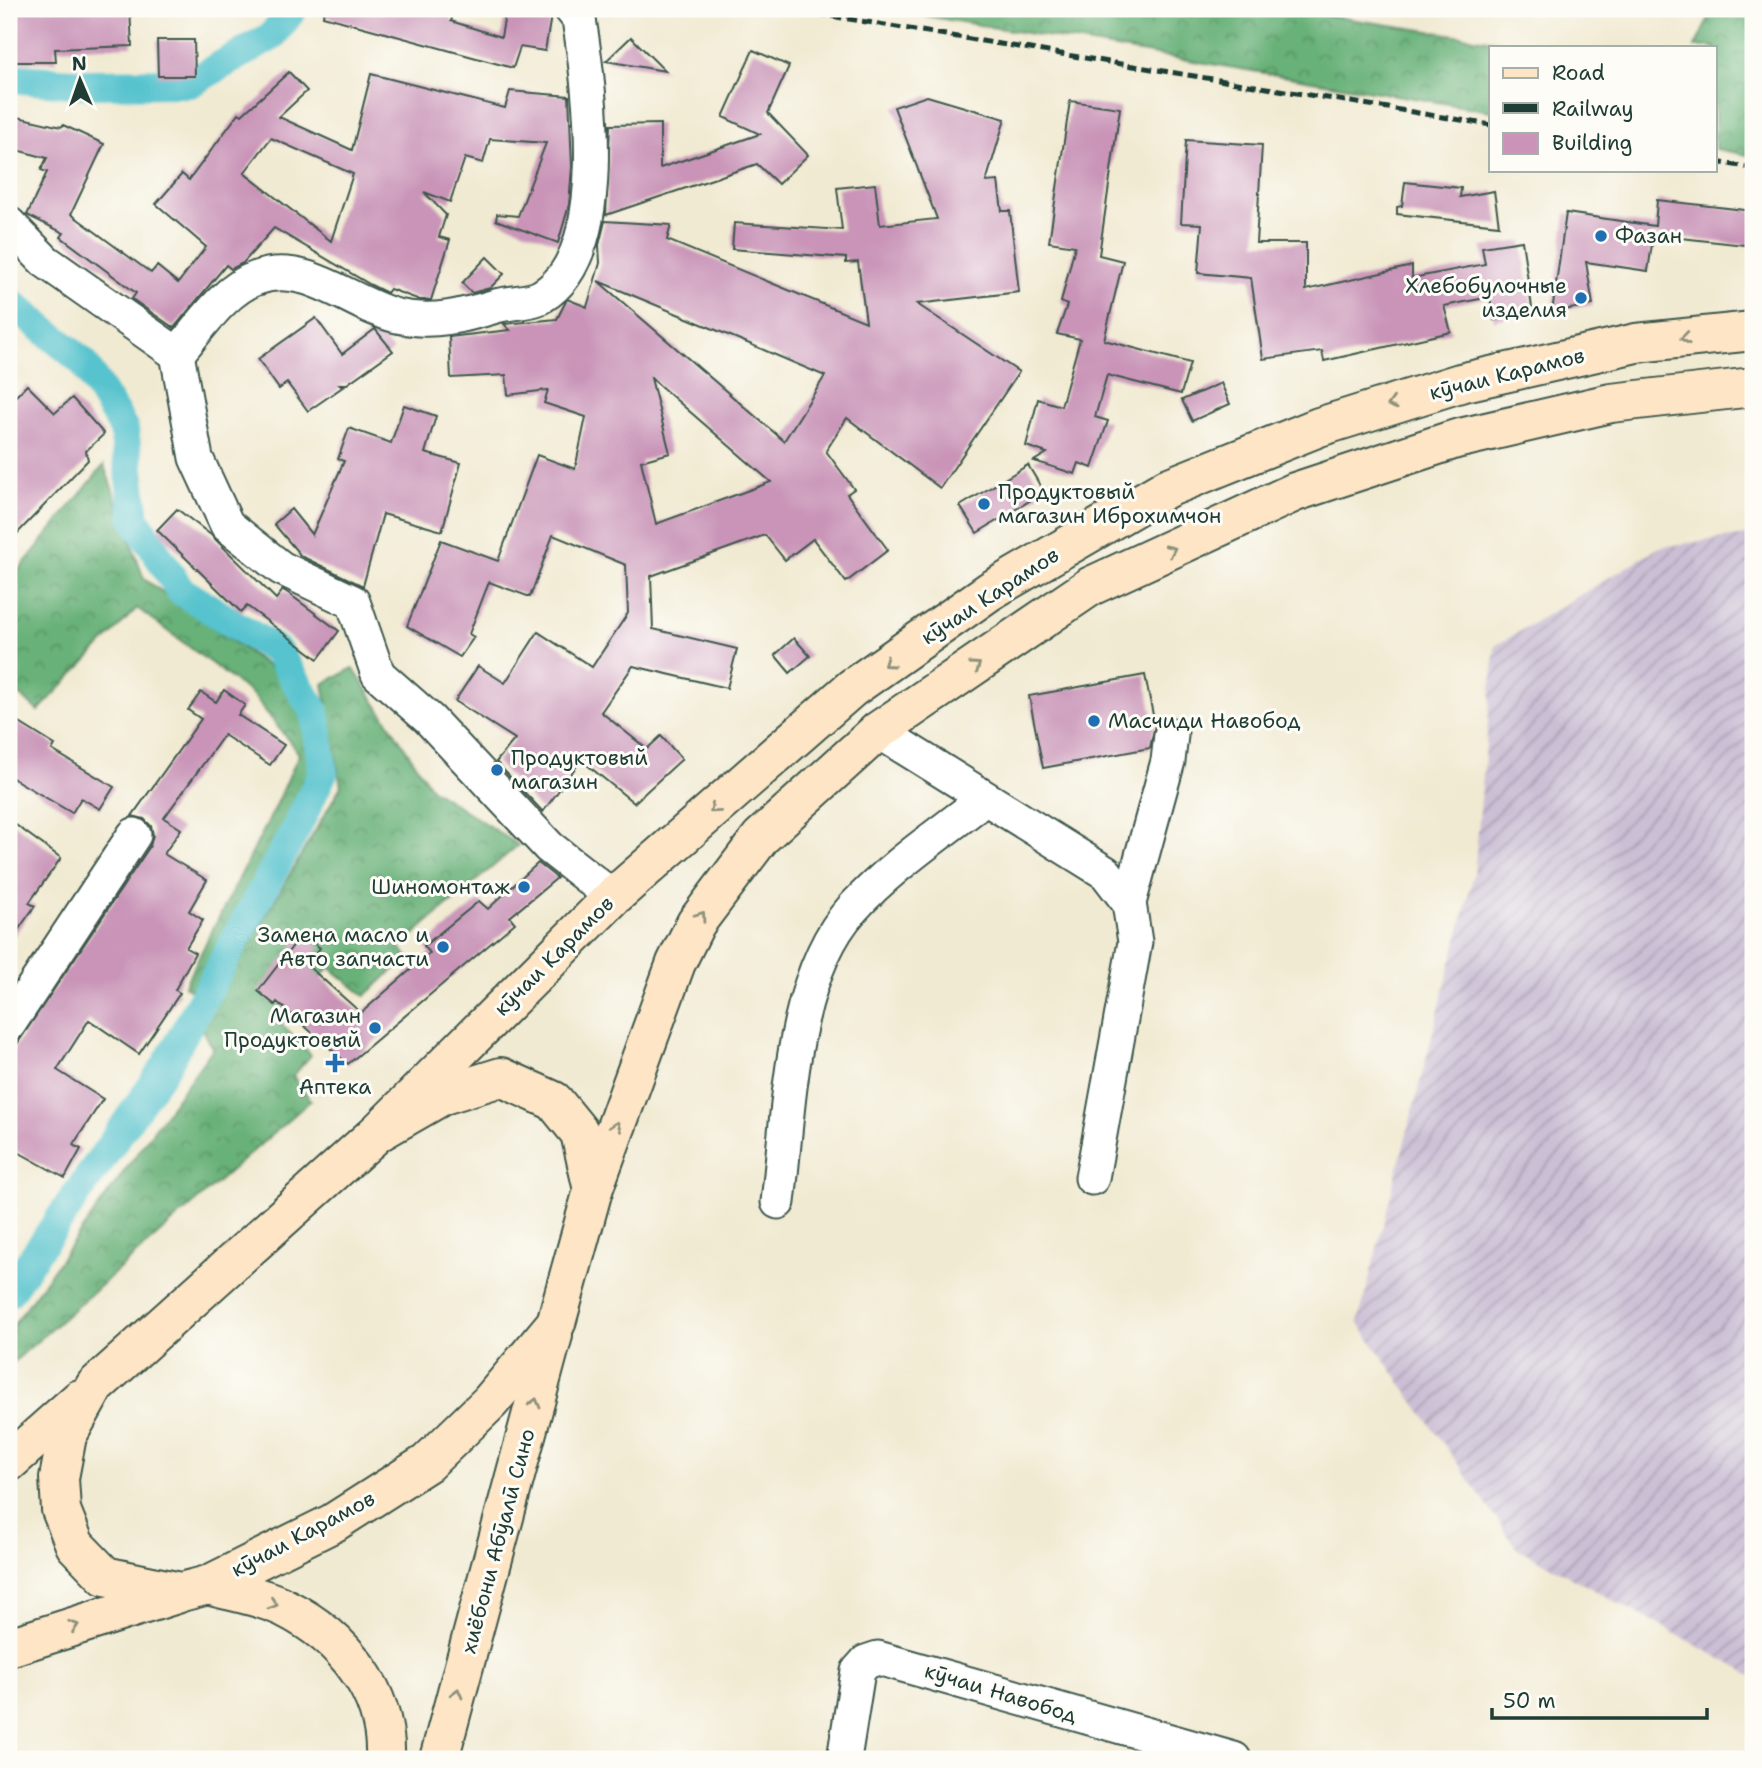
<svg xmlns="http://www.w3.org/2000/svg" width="1762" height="1768" font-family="'Shantell Sans',sans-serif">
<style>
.industrial{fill:url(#industrial-furrows)}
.forest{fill:url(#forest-crowns);stroke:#447756;stroke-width:2}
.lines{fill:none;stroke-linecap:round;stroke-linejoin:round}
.canal{stroke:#56c3ce;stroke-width:30}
.building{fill:#c994b8;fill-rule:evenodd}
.minor-casing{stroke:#3e574c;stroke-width:37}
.secondary-casing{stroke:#3e574c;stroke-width:42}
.minor{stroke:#fff;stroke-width:33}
.secondary{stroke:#fde5c5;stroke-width:38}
.rail{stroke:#1f3d34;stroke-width:5;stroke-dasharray:10 5;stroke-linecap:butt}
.oneway{stroke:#8e917c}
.poi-dot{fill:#1f6fb2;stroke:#fdfcf7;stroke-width:2.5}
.labels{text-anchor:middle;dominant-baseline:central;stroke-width:6;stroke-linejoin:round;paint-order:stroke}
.poi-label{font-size:21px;fill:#1f3d34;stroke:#fdfcf7;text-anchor:start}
.street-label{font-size:21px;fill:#1f3d34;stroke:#fdfcf7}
</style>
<defs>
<pattern id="industrial-furrows" width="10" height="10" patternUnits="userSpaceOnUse" patternTransform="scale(1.75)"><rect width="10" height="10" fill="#cbbfd5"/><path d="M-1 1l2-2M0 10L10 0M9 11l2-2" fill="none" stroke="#a49cae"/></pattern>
<pattern id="forest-crowns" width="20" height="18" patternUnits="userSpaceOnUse" patternTransform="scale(1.75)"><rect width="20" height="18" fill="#68b178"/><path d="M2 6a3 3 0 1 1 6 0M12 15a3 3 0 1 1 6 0" fill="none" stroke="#559163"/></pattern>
</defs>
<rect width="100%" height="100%" fill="#fdfcf7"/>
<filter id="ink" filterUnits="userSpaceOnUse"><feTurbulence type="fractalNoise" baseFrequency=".0143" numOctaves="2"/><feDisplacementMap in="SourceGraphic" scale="14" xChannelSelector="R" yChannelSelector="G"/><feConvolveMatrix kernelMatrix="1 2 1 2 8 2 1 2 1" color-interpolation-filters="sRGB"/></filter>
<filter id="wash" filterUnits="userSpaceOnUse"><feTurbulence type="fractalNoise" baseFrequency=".00686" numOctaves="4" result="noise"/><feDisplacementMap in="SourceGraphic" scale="28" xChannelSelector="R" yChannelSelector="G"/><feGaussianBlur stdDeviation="1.57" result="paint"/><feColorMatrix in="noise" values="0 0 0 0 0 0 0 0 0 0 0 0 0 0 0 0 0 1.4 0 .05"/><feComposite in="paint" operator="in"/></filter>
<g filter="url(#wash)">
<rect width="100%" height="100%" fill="#f1ead2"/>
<polygon class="industrial" points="1753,534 1753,1676 1517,1548 1358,1322 1474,874 1495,646 1660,547"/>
<g class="forest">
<polygon points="884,9 1150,9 1193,16 1195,9 1285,9 1534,47 1491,47 1491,111"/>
<polygon points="1713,9 1740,9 1753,15 1753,156 1715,149 1715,47 1695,47"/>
<polygon points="104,465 144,579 275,671 303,715 314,767 198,994 184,986 275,808 299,754 252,694 137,608 38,711 9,685 9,582"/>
<polygon points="353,668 431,788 518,845 399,947 408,957 365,996 329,967 281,1024 311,1055 293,1076 311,1100 9,1366 9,1331 213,1048 201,1028 341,786 323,684"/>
</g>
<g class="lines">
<g class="canal">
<polyline points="9,78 84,84 190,83 272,36 293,9"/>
<polyline points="9,301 83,362 124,429 135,519 180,590 277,651 315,712 323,772 298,825 167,1064 9,1292"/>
</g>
</g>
<g id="blocks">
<g class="building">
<polygon points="9,9 130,9 132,46 55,49 56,62 9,62"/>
<polygon points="324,9 455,9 451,21 501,37 506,9 551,16 545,51 520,47 513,68 323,16"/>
<polygon points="631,37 665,71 606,61"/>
<polygon points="157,40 194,40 195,76 158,76"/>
<polygon points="753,50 789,66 768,113 808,155 778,184 757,164 606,215 610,125 660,124 660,168 760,134 723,117"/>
<path d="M 289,72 L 307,91 L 279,117 L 352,150 L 371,74 L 505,108 L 510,91 L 569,96 L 572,167 L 569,205 L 558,243 L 496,220 L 497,214 L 518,216 L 546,143 L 490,139 L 483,163 L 465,158 L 450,202 L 424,192 L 446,215 L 439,237 L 450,240 L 431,300 L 420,300 L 390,289 L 387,293 L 371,285 L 274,228 L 243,263 L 231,269 L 226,265 L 174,328 L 132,299 L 136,293 L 61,237 L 64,233 L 27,215 L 47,172 L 41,170 L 47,158 L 9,148 L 9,115 L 61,127 L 63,125 L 104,144 L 71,214 L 151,273 L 157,266 L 178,283 L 206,247 L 156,204 L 182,174 L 189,180 L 239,113 L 242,115 ZM 271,138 L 353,174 L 331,241 L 244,173 Z"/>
<path d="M 927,96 L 1005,119 L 986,182 L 998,181 L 1002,211 L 1010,211 L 1019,292 L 917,304 L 1019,372 L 940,488 L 847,418 L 826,451 L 854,489 L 847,494 L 888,550 L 846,582 L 813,539 L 785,560 L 765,535 L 651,576 L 653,629 L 737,649 L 727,688 L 633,666 L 601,712 L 647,749 L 661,736 L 682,759 L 634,803 L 581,760 L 543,812 L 496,762 L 515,739 L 455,701 L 478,666 L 505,683 L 538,632 L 592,667 L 628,613 L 626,565 L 553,535 L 530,597 L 489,582 L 469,634 L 474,637 L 460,657 L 407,626 L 441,540 L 498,561 L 537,455 L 575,469 L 586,417 L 544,403 L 548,390 L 508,395 L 506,375 L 451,378 L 449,337 L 510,330 L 504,324 L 557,319 L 567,299 L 587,307 L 600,263 L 599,245 L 605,221 L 671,225 L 667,240 L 866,322 L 858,262 L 846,263 L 846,258 L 732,249 L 734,223 L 842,230 L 837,188 L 875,184 L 880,225 L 937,219 L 894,107 ZM 598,281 L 745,342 L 825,376 L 784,441 ZM 651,378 L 771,482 L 656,524 L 641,461 L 670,453 Z"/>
<polygon points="1070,101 1120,108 1099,255 1123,261 1104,340 1190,363 1181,394 1107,375 1095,417 1108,421 1092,468 1079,463 1075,474 1034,461 1047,453 1026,446 1038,399 1061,406 1080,339 1057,334 1067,305 1061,302 1075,246 1049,242"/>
<polygon points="1186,140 1262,145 1256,243 1306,243 1306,290 1412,266 1412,278 1485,264 1482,247 1522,241 1533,314 1494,320 1490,297 1444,306 1451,332 1324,361 1322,351 1263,359 1251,278 1198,273 1202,224 1181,223"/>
<polygon points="1405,182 1461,188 1460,197 1494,191 1499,225 1397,214 1397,207 1402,206"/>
<polygon points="1657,200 1753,211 1753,246 1654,235 1654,231 1648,271 1586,262 1593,305 1552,312 1566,213 1655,226"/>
<polygon points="487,257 504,274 490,288 472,293 462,283"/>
<polygon points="316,318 342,354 375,329 393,351 347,384 338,384 344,386 308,411 287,383 279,389 258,359"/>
<polygon points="1221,383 1230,404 1192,421 1182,400"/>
<polygon points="27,385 55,413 72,398 104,434 86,451 88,460 9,542 9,403"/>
<polygon points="404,405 436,416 425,453 461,463 442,531 383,514 363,586 301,556 274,524 291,509 312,535 344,461 338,459 349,428 391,443"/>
<polygon points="1028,465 1044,492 977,533 960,506"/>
<polygon points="177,509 211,535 276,599 283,590 288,593 339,631 318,659 247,606 241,612 157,530"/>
<polygon points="794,638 810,656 790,673 775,655"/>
<polygon points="1145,675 1155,725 1150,748 1043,768 1029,696"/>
<polygon points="224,690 245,705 238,715 284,745 270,765 224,735 164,818 181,829 164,854 207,880 189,911 203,920 186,948 195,953 175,990 180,993 139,1054 89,1020 57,1070 103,1099 73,1145 81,1149 65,1178 9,1147 9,1056 150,846 153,835 151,826 144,819 132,816 201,719 188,710 201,692 216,702"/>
<polygon points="18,722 55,745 52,750 114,787 100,809 81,798 72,813 9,776 9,736"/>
<polygon points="9,820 61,858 29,903 35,906 9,943"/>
<polygon points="538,863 557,878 510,917 515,923 348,1064 277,1002 275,1005 258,991 302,934 320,948 307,965 361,1013 430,953 424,946 479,901 488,909"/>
</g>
</g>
</g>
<g filter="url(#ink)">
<use href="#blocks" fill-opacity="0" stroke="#3e574c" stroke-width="2"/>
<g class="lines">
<defs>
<g id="minor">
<polyline points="9,224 45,261 177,354 196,458 227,525 281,568 353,602 378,674 429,719 549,847 613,897"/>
<path d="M 177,354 C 199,329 224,289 257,278 C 307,260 351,305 397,316 C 432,324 463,316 496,306 C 509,302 531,303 542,296 C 613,254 590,88 579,19 L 571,9"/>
<polyline points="878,731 1106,873 1129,903 1135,942 1092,1178"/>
<polyline points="1129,903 1168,761 1171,735"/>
<polyline points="9,1024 134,835"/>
<path d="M 778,1202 C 789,1112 790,977 853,908 C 891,866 940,834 984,799"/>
<polyline points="844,1759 858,1671 866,1662 878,1658 1234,1759"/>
</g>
<g id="secondary">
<polygon points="501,1077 554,1101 580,1133 593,1190 556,1323 490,1402 427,1463 333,1523 208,1585 181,1592 105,1576 75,1545 61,1510 59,1478 67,1436 95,1386 377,1133 443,1095"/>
<polyline points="377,1133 613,897 852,688 990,591 1167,488 1319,427 1460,383 1636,343 1753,331"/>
<polyline points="593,1190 676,963 696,923 761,837 878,731 1091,586 1295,492 1456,439 1611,403 1753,387"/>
<polyline points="9,1462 80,1399"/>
<path d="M 208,1585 C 232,1592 262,1596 285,1608 C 343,1637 388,1692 385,1759"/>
<polyline points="9,1647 177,1594"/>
<polyline points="439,1759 553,1335"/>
</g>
</defs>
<use href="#minor" class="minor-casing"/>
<use href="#secondary" class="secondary-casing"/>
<use href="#minor" class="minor"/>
<use href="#secondary" class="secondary"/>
<g class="rail">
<polyline points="788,9 1491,125"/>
<polyline points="1715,162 1753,168"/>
</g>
</g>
<defs><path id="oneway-chevron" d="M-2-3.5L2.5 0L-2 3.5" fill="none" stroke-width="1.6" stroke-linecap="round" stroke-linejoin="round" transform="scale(1.75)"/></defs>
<g class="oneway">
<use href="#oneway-chevron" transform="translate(1685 338) rotate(174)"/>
<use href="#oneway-chevron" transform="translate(1392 404) rotate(163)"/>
<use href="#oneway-chevron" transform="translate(1171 550) rotate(-25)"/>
<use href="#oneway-chevron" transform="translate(888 663) rotate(145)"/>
<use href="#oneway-chevron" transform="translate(976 666) rotate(-35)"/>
<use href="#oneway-chevron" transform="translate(714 809) rotate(139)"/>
<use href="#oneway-chevron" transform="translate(701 916) rotate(-54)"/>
<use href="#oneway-chevron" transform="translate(616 1126) rotate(-70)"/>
<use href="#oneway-chevron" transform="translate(535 1403) rotate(-75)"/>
<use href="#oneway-chevron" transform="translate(273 1604) rotate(17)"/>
<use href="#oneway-chevron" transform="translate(74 1626) rotate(-18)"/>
<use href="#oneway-chevron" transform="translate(457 1693) rotate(-75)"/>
</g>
</g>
<g class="poi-dot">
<circle cx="1601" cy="236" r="7"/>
<circle cx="1581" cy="298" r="7"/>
<circle cx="984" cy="504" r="7"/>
<circle cx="1094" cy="721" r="7"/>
<circle cx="497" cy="770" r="7"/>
<circle cx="524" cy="887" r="7"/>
<circle cx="443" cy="947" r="7"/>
<circle cx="375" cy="1028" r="7"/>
<path d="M331.5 1052.5h7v7h7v7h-7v7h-7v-7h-7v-7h7z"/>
</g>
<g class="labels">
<g class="poi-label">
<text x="1615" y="236">Фазан</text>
<text x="1567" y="286" text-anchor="end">Хлебобулочные<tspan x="1567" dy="24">изделия</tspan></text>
<text x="998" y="492">Продуктовый<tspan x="998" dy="24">магазин Иброхимчон</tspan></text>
<text x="1108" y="721">Масчиди Навобод</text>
<text x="511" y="758">Продуктовый<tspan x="511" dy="24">магазин</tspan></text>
<text x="510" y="887" text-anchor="end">Шиномонтаж</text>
<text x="429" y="935" text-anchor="end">Замена масло и<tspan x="429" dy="24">Авто запчасти</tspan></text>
<text x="361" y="1016" text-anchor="end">Магазин<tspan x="361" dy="24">Продуктовый</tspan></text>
<text x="335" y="1087" text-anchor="middle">Аптека</text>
</g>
<g class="street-label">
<text transform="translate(1507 374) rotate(-14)">кӯчаи Карамов</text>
<text transform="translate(990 596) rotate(-33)">кӯчаи Карамов</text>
<text transform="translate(554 956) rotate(-45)">кӯчаи Карамов</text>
<text transform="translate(303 1534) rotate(-28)">кӯчаи Карамов</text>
<text transform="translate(498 1541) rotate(-75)">хиёбони Абӯалӣ Сино</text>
<text transform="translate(1001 1693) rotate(17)">кӯчаи Навобод</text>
</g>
</g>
<rect width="1762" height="1768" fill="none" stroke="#fdfcf7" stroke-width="35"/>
<rect x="1489" y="46" width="228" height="126" fill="#fdfcf7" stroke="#a4b0a9" stroke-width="2"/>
<rect x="1503" y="68" width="35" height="10" fill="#fde5c5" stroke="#a4b0a9" stroke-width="2"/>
<text x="1552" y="80" font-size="21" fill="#1f3d34">Road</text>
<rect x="1503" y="103" width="35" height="10" fill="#1f3d34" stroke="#a4b0a9" stroke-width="2"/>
<text x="1552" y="116" font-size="21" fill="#1f3d34">Railway</text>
<rect x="1503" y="133" width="35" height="21" fill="#c994b8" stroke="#a4b0a9" stroke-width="2"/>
<text x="1552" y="150" font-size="21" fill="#1f3d34">Building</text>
<g transform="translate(80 80) rotate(358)" stroke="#fdfcf7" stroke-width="5" paint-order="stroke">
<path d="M0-5L12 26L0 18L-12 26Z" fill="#1f3d34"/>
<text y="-10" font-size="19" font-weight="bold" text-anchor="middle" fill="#1f3d34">N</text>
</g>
<path d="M1492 1708v10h215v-10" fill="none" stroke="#1f3d34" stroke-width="3.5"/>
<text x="1503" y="1708" font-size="21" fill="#1f3d34" stroke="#fdfcf7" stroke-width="5" paint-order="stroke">50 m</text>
</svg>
